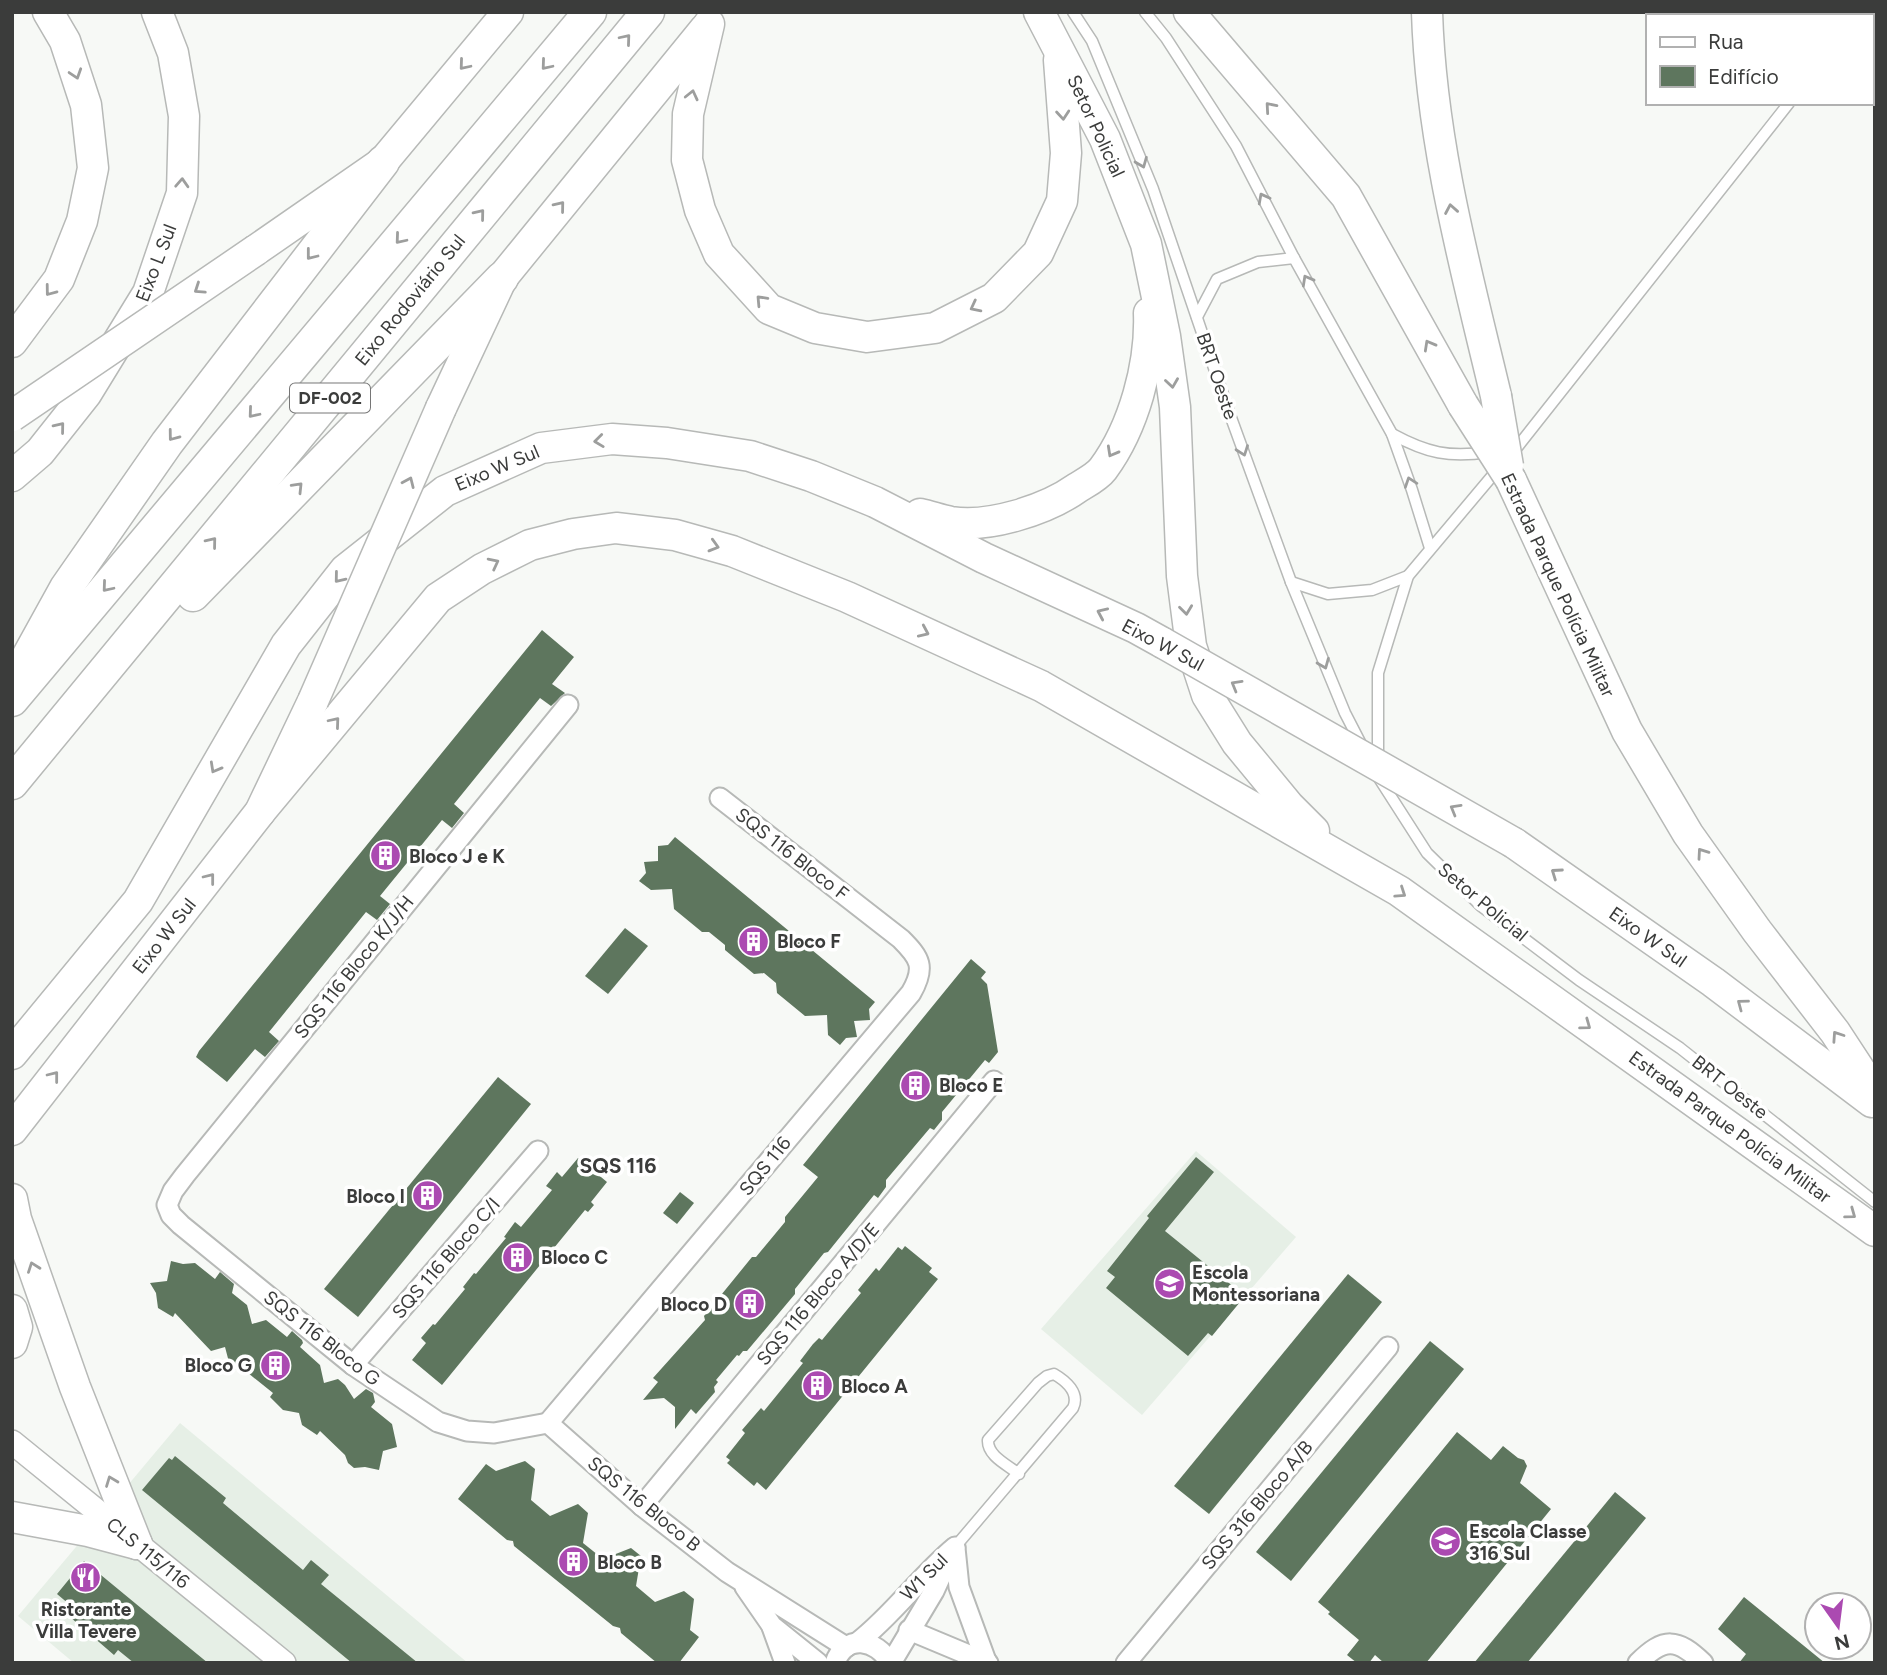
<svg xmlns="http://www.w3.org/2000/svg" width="1887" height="1675" font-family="Figtree,sans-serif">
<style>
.built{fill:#e6efe6}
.building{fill:#5e765e}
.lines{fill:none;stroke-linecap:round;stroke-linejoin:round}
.service-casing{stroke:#b7b9b7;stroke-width:13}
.minor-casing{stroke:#b7b9b7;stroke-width:23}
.tertiary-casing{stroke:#b7b9b7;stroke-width:26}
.primary-casing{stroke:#b7b9b7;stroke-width:33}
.trunk-casing{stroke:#b7b9b7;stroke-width:35}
.service{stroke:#fff;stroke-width:10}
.minor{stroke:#fff;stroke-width:19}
.tertiary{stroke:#fff;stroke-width:23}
.primary{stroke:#fff;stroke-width:30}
.trunk{stroke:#fff;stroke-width:32}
.primary-bridge-casing{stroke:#b7b9b7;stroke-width:33;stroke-linecap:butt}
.primary-bridge{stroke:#fff;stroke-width:30}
.oneway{stroke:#9d9e9d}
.labels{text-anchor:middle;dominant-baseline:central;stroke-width:7;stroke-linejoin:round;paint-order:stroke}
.shield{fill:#fff;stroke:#767676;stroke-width:2}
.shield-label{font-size:18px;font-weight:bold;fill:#3b3c3b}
.street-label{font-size:19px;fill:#3b3c3b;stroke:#fff}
.poi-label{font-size:19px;font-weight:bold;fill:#3b3c3b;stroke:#fff;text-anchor:start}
.neighbourhood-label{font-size:21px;font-weight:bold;fill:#3b3c3b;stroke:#fff}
</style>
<rect width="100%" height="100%" fill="#f7f9f6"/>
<g class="built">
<polygon points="1196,1151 1296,1237 1142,1415 1041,1329"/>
<polygon points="180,1423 468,1663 74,1663 18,1616"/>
</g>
<g class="building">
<polygon points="542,630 574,657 552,684 565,693 551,706 540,698 454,804 464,813 452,828 442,820 380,896 390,904 377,920 366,912 269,1032 279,1041 265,1057 255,1049 227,1082 196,1057 199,1051"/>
<polygon points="675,837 875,1002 869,1009 870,1020 854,1021 857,1037 846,1038 840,1045 828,1035 827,1015 805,1016 777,993 776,983 764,973 754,974 725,950 725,945 709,932 702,932 674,909 672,889 651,890 639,881 646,873 644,862 658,861 658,846 668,845"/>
<polygon points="625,928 648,946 608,994 585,976"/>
<polygon points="971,959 986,972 981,978 987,984 998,1052 989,1063 985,1060 942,1112 942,1120 934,1130 930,1128 886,1180 886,1187 878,1198 874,1195 828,1252 824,1253 795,1289 795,1294 747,1351 743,1351 739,1356 737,1355 716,1380 718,1382 714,1387 715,1392 696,1414 691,1409 675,1429 675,1407 664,1398 643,1400 658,1382 653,1378 705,1320 704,1316 752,1257 756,1257 785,1222 785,1217 818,1177 803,1165"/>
<polygon points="498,1077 531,1104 358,1317 324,1289"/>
<polygon points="1196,1157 1214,1172 1165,1231 1245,1296 1212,1336 1208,1333 1188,1356 1106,1288 1115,1277 1107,1271 1149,1218 1147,1216"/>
<polygon points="578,1158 607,1182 591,1202 594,1205 588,1212 585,1210 442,1385 412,1360 426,1343 421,1338 433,1324 435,1325 465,1289 463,1287 474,1273 476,1274 506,1238 504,1237 515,1222 521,1227 552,1190 546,1186 557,1172 562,1177"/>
<polygon points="680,1192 694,1203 677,1224 663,1213"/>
<polygon points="905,1246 932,1268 929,1272 938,1279 766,1490 757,1482 754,1486 727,1463 730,1460 726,1457 745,1433 742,1430 761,1408 764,1411 803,1363 800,1361 813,1344 819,1338 822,1340 861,1293 858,1290 876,1268 879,1271 898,1247 902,1250"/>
<polygon points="171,1261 183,1264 195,1263 215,1279 220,1272 234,1284 232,1293 247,1305 252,1324 266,1320 287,1337 292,1331 302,1340 303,1343 300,1347 320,1365 324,1383 338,1379 345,1385 354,1399 366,1389 373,1393 375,1402 371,1407 392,1424 397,1447 383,1451 379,1470 365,1467 354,1468 348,1463 345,1455 320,1431 317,1435 302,1425 299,1413 283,1410 270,1397 273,1393 248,1373 245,1375 230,1366 225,1347 211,1351 175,1313 173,1317 158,1308 156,1293 150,1283 167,1281"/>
<polygon points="1348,1274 1382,1302 1209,1514 1174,1486"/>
<polygon points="1430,1341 1464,1369 1291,1581 1256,1552"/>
<polygon points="1457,1432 1491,1460 1503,1446 1518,1458 1524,1460 1527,1466 1520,1483 1551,1509 1426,1663 1384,1663 1375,1655 1369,1663 1357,1663 1347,1655 1359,1640 1328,1614 1330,1612 1318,1602"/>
<polygon points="175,1456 226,1498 223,1503 303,1570 311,1560 329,1575 321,1584 418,1663 352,1663 142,1490 169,1458 172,1460"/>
<polygon points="525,1461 535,1469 531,1500 550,1516 578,1504 588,1513 583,1543 603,1559 631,1548 641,1556 636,1586 655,1602 684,1591 694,1599 690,1630 699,1637 679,1663 657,1663 621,1633 620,1628 613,1626 514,1546 513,1541 507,1540 458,1499 486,1464 496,1471"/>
<polygon points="1615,1492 1646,1518 1556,1628 1527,1663 1474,1663"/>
<polygon points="84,1561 164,1627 208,1663 134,1663 118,1650 114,1655 70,1617 76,1610 57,1594"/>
<polygon points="1744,1597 1825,1663 1739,1663 1746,1654 1718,1629"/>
</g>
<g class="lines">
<defs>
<g id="service">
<polyline points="1073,12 1092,41 1153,189 1229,412 1291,582 1345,713 1362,746"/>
<polyline points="1145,12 1166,38 1236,146 1294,258 1392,434 1412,490 1430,548"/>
<polyline points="1862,16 1865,12"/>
<polyline points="1197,317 1217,279 1258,262 1294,258"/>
<path d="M 1392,434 C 1427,453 1449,458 1489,452"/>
<polyline points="1511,455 1789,103"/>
<polyline points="1291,582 1328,594 1372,590 1408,576"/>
<polyline points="1378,759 1378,673 1408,576 1498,469"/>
<polyline points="1377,775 1427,853 1481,906 1579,980 1680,1048 1875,1202"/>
<path d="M 955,1547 L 1073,1408 C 1080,1393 1066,1381 1054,1374 L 1047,1376 L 1038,1383 L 988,1440 C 987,1456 1008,1465 1019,1474"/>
</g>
<g id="minor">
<polyline points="353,1365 538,1151"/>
<polyline points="548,1423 494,1433 467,1431 438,1422 353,1365 181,1225 171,1215 167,1205 173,1191 185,1175 568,705"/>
<path d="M 548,1423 L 911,993 C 926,967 920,958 901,939 L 720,798"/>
<polyline points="548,1423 642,1506 727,1572 846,1647"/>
<polyline points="642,1506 994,1081"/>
<polyline points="955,1548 959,1587 986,1661"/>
<polyline points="745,1587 772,1626 818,1663"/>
<polyline points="772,1627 785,1663"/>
<polyline points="909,1630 988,1663"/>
<path d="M 858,1642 C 894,1614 920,1576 955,1547"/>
<path d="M 835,1663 C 845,1633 877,1639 890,1663"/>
<polyline points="891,1663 934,1591 951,1554"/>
<polyline points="1126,1663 1388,1347"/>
<path d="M 1638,1663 C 1664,1637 1677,1638 1703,1663"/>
</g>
<polyline id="tertiary" points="12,1442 284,1663"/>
<g id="primary">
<polyline points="1039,12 1105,139 1146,244 1165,336 1175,407 1182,576 1191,646 1207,695 1237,743 1289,806 1314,831"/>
<polyline points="1189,12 1346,196 1463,405"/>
<path d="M 1427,12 C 1431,143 1466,270 1496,396"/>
<polyline points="709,24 688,114 687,160 700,210 719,254 769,309 815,328 867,337 935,328 994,298 1038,253 1062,201 1066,153 1059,60"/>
<polyline points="256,250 383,162 508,12"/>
<polyline points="12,342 59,279 82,221 93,168 86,105 65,41 48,12"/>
<polyline points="441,408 502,278 705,29"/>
<polyline points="12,476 40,452 86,394 148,293 182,193 184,116 173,53 157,12"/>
<polyline points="1511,480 1627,731 1688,834 1757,931 1835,1032 1875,1093"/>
<path d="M 920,514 C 930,516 940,520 951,522 C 989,528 1046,510 1077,488 C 1085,483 1097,477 1103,469 C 1134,427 1151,364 1149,313"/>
<polyline points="260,812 438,598 482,569 530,545 573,534 616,528 675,535 732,551 847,597 1041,686 1399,891 1875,1231"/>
<polyline points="1514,843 1713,982 1872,1102"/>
<polyline points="12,1054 138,901 286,645 345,570 445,491 541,448 612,439 667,443 750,456 811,476 875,502 984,558 1136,628 1163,643"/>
<polyline points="12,1130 260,812 313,701"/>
<polyline points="12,1199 16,1219 75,1387 137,1544"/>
<polyline points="12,1310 17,1327 12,1343"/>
<polyline points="12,1517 88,1531 137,1544"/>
</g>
<g id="trunk">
<polyline points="193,595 502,278"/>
<polyline points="24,664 66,588 167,443 383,162"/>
<polyline points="12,700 590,12"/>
<polyline points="12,783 648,12"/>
</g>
</defs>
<use href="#service" class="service-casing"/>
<use href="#minor" class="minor-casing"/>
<use href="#tertiary" class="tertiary-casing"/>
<use href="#primary" class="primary-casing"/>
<use href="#trunk" class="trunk-casing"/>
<use href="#service" class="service"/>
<use href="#minor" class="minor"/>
<use href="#tertiary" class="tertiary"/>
<use href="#primary" class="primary"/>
<use href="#trunk" class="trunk"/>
<defs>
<g id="primary-bridge">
<polyline points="1496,396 1508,466"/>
<polyline points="1463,405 1511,480"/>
<polyline points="12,416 256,250"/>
<polyline points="1163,643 1514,843"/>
<polyline points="313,701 441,408"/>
</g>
</defs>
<use href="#primary-bridge" class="primary-bridge-casing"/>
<use href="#primary-bridge" class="primary-bridge"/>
</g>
<defs><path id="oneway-chevron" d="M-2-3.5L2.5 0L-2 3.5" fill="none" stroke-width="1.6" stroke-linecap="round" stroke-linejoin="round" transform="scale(1.75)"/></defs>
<g class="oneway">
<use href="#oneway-chevron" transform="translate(626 39) rotate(-50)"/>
<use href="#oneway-chevron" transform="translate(464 65) rotate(130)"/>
<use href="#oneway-chevron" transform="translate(546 65) rotate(130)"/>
<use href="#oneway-chevron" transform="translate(76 74) rotate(72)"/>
<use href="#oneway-chevron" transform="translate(692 95) rotate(-77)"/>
<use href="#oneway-chevron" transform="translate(1270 107) rotate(-131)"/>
<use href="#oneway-chevron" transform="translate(1063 115) rotate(85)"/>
<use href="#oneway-chevron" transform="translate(1142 163) rotate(68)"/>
<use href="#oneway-chevron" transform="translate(182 183) rotate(-87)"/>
<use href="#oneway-chevron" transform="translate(1263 198) rotate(-118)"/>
<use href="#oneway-chevron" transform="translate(560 206) rotate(-51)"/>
<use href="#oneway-chevron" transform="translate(1451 209) rotate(-100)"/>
<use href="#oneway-chevron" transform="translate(480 214) rotate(-51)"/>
<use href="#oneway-chevron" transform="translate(400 239) rotate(130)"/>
<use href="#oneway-chevron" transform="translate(311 255) rotate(128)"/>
<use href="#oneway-chevron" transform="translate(1307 280) rotate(-119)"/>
<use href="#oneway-chevron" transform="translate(199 289) rotate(146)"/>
<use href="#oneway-chevron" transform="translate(50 291) rotate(127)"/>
<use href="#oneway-chevron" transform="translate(761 300) rotate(-133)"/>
<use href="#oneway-chevron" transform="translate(975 307) rotate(153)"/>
<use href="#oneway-chevron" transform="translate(1429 345) rotate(-119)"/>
<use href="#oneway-chevron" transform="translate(1172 383) rotate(82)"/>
<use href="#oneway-chevron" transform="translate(253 413) rotate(130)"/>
<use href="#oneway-chevron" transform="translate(60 427) rotate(-51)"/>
<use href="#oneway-chevron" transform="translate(173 436) rotate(127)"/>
<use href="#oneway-chevron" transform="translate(599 441) rotate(173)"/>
<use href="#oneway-chevron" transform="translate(1243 451) rotate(70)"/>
<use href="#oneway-chevron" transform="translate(1112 452) rotate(119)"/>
<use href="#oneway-chevron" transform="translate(409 482) rotate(-66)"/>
<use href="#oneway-chevron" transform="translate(1410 482) rotate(-109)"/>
<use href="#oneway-chevron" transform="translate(298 487) rotate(-46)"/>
<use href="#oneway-chevron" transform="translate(212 542) rotate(-51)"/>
<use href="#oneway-chevron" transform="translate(714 546) rotate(16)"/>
<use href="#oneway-chevron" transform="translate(494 563) rotate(-27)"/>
<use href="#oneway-chevron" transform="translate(339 578) rotate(129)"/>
<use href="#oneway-chevron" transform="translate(107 587) rotate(130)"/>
<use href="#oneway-chevron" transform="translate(1186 610) rotate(83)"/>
<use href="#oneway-chevron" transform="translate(1102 613) rotate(-156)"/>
<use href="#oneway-chevron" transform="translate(924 632) rotate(24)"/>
<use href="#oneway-chevron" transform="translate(1324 664) rotate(68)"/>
<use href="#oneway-chevron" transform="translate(1236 685) rotate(-150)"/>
<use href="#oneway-chevron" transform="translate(335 722) rotate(-50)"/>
<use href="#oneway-chevron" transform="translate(215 768) rotate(119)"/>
<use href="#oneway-chevron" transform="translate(1455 809) rotate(-150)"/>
<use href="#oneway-chevron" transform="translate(1702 853) rotate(-125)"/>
<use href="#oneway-chevron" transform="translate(1556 873) rotate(-145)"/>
<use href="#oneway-chevron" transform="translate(210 878) rotate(-52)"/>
<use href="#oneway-chevron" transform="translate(1401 893) rotate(34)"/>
<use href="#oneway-chevron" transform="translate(1742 1004) rotate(-143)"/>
<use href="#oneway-chevron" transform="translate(1586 1025) rotate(36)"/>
<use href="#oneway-chevron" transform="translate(1837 1036) rotate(-124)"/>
<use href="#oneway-chevron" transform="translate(54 1076) rotate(-52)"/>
<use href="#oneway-chevron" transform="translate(1851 1214) rotate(36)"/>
<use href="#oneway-chevron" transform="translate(33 1267) rotate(-110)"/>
<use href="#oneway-chevron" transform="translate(111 1481) rotate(-111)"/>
</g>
<defs>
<symbol id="building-disc" viewBox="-11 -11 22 22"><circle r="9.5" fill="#ab4ab1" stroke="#fff"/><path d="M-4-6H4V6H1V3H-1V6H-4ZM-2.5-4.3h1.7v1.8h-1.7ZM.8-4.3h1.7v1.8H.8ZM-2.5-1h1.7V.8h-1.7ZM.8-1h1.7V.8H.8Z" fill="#fff"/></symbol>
<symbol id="school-disc" viewBox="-11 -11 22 22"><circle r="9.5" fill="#ab4ab1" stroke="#fff"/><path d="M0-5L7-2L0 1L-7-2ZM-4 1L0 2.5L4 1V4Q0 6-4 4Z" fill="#fff"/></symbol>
<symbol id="restaurant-disc" viewBox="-11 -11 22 22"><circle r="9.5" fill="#ab4ab1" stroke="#fff"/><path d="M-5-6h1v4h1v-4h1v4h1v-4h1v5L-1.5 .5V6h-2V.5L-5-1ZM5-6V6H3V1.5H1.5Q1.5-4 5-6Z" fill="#fff"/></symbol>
</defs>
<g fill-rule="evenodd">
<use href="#building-disc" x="368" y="838" width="35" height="35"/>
<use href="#building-disc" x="736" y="924" width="35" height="35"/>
<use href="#building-disc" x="898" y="1068" width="35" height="35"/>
<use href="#building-disc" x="410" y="1178" width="35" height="35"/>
<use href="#building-disc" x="500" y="1240" width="35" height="35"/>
<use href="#school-disc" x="1152" y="1266" width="35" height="35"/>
<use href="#building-disc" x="732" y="1286" width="35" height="35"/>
<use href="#building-disc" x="258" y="1348" width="35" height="35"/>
<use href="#building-disc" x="800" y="1368" width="35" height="35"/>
<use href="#school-disc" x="1428" y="1524" width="35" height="35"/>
<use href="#building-disc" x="556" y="1544" width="35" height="35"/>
<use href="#restaurant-disc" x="68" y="1560" width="35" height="35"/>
</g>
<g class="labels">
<rect class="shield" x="290" y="383.5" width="80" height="29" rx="5"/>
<g class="shield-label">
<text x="330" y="398">DF-002</text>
</g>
<g class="street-label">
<text transform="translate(1096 126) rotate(65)">Setor Policial</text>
<text transform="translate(156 263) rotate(-69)">Eixo L Sul</text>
<text transform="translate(410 300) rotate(-51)">Eixo Rodoviário Sul</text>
<text transform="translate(1217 376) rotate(71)">BRT Oeste</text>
<text transform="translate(497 468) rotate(-23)">Eixo W Sul</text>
<text transform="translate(1558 585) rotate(65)">Estrada Parque Polícia Militar</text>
<text transform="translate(1163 645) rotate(28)">Eixo W Sul</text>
<text transform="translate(792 854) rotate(38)">SQS 116 Bloco F</text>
<text transform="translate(1483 902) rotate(40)">Setor Policial</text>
<text transform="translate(164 936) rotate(-52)">Eixo W Sul</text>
<text transform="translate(1648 937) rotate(35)">Eixo W Sul</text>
<text transform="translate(354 967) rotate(-51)">SQS 116 Bloco K/J/H</text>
<text transform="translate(1730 1087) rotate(38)">BRT Oeste</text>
<text transform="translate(1730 1127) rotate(36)">Estrada Parque Polícia Militar</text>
<text transform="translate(765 1166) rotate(-51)">SQS 116</text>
<text transform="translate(446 1258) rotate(-49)">SQS 116 Bloco C/I</text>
<text transform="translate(818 1294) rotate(-50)">SQS 116 Bloco A/D/E</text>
<text transform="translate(322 1338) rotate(38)">SQS 116 Bloco G</text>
<text transform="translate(644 1504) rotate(39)">SQS 116 Bloco B</text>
<text transform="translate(1257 1505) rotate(-50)">SQS 316 Bloco A/B</text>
<text transform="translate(148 1553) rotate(39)">CLS 115/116</text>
<text transform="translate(924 1577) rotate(-45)">W1 Sul</text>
</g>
<g class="poi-label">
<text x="409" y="856">Bloco J e K</text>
<text x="777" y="941">Bloco F</text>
<text x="939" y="1085">Bloco E</text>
<text x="405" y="1196" text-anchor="end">Bloco I</text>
<text x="541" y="1257">Bloco C</text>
<text x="1192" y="1272">Escola<tspan x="1192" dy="22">Montessoriana</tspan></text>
<text x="727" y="1304" text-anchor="end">Bloco D</text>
<text x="252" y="1365" text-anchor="end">Bloco G</text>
<text x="841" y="1386">Bloco A</text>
<text x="1469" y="1531">Escola Classe<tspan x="1469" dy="22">316 Sul</tspan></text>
<text x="597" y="1562">Bloco B</text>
<text x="86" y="1609" text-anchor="middle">Ristorante<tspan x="86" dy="22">Villa Tevere</tspan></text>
</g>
<g class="neighbourhood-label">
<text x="618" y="1165">SQS 116</text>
</g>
</g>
<rect width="1887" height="1675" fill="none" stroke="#3b3c3b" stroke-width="28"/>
<rect x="1646" y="14" width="228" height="91" fill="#ffffff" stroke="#b1b1b1" stroke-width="2"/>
<rect x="1660" y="37" width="35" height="10" fill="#ffffff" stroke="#b1b1b1" stroke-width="2"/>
<text x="1708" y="49" font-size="21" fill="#3b3c3b">Rua</text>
<rect x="1660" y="66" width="35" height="21" fill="#5e765e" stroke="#b1b1b1" stroke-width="2"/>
<text x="1708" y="84" font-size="21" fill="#3b3c3b">Edifício</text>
<g transform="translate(1838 1626) rotate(166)"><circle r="33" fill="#ffffff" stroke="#b1b1b1" stroke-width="2"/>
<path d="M0-5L12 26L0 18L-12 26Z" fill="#ab4ab1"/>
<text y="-10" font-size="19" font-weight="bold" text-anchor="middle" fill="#3b3c3b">N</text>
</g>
</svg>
